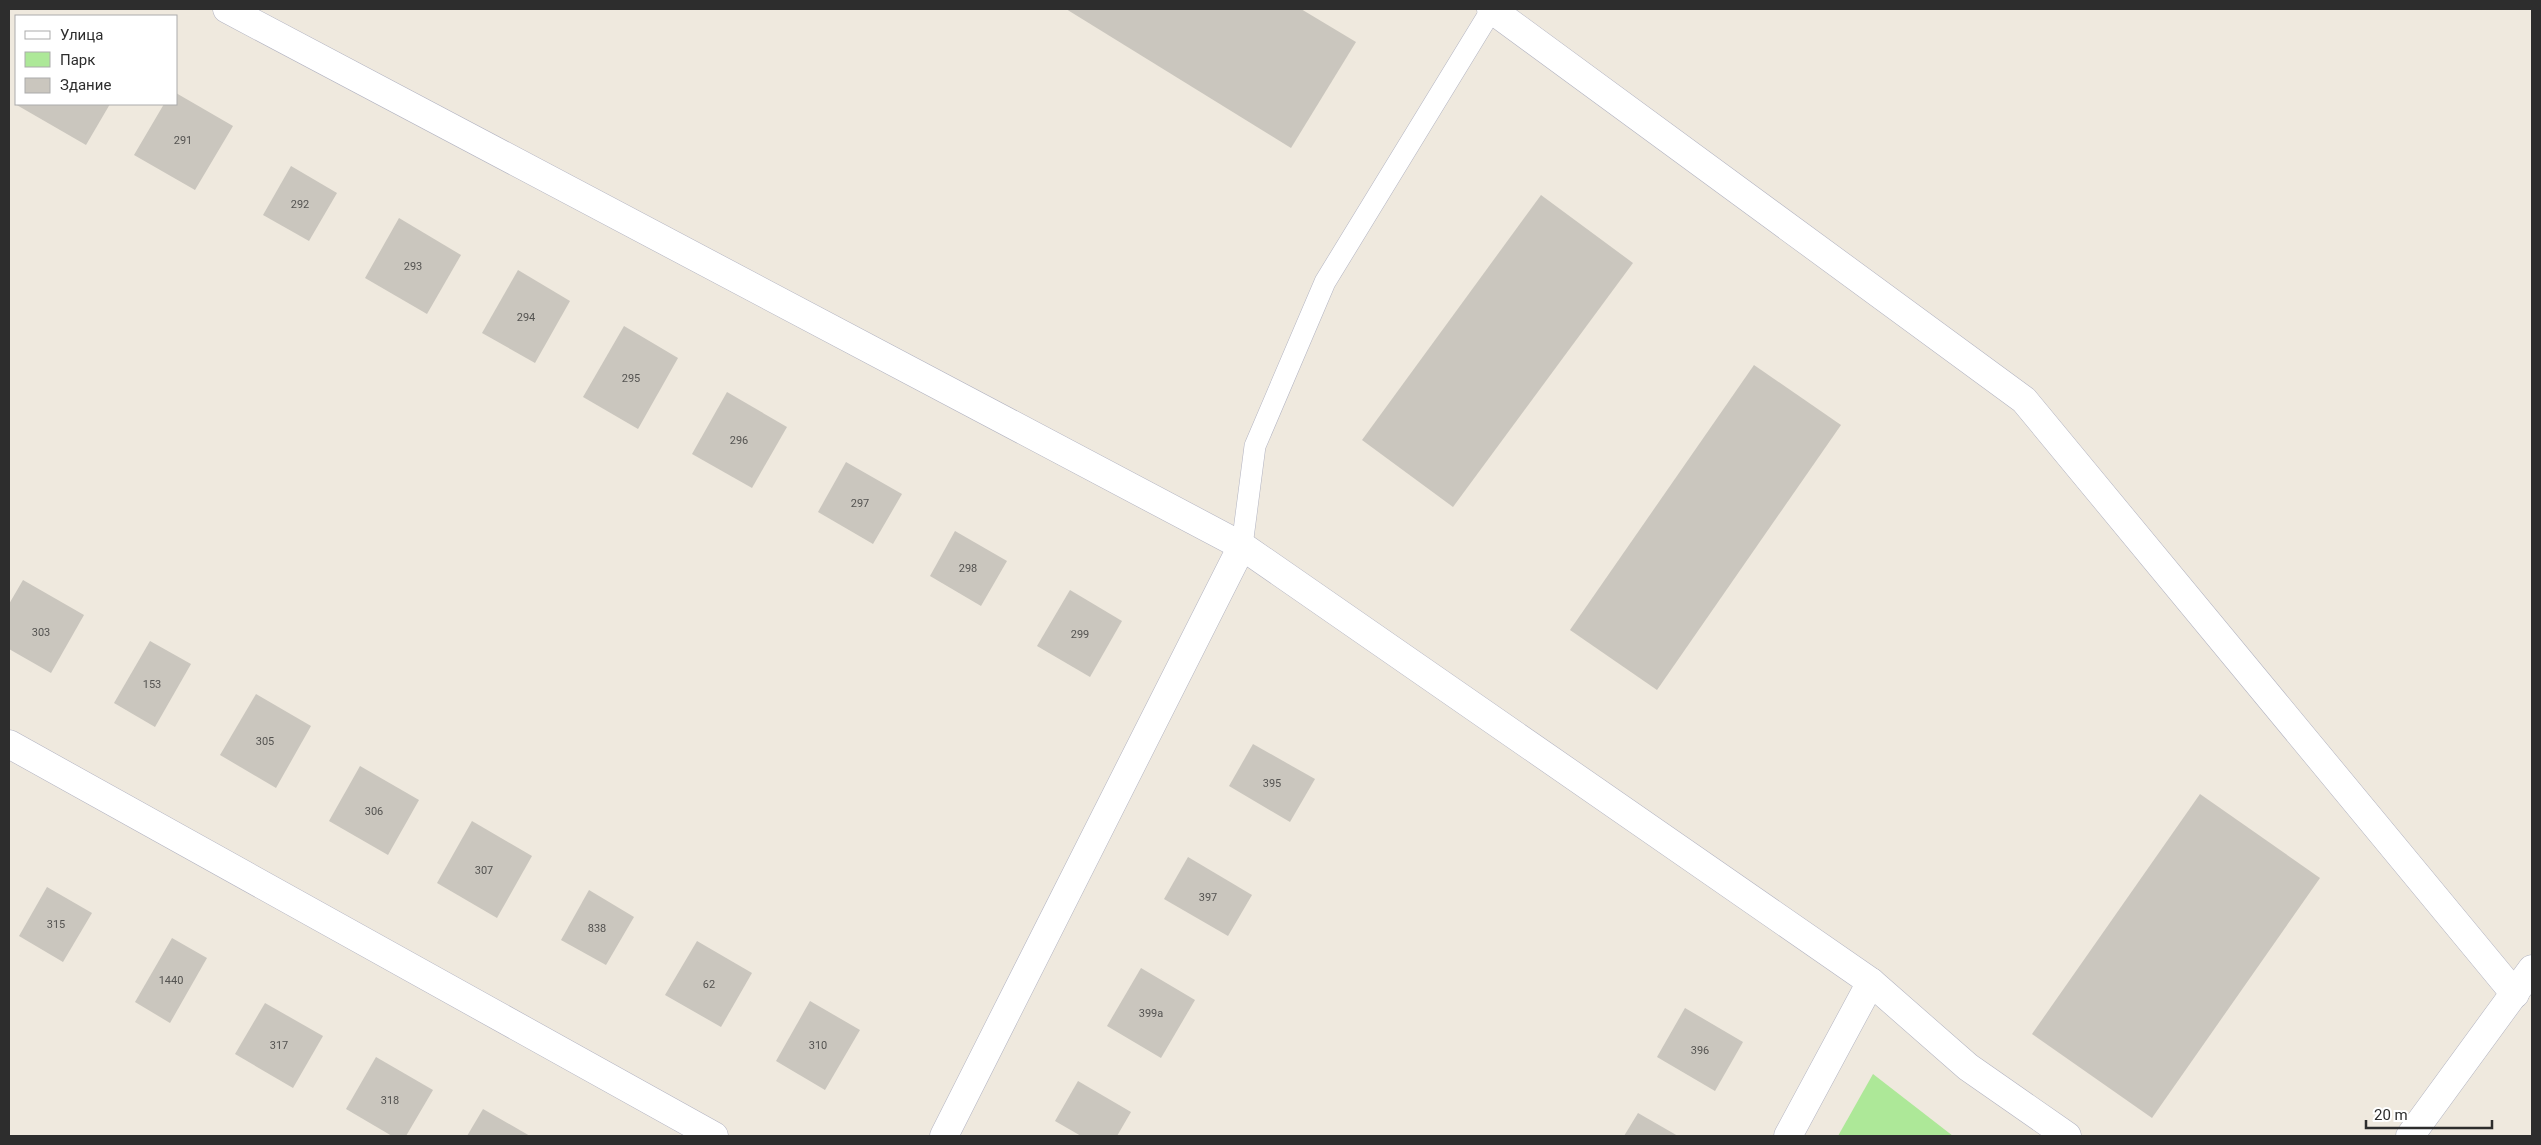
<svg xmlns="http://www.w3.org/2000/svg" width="2541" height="1145" font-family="Roboto,sans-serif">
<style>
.green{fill:#ade898}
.building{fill:#cac6be}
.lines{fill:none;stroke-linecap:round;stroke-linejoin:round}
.service-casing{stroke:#b2b3c1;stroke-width:22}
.minor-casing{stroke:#b2b3c1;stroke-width:29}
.service{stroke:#fff;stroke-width:21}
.minor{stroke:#fff;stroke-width:28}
.labels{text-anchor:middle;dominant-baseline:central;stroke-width:4;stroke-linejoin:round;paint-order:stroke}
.number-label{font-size:11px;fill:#545351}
</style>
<rect width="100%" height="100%" fill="#efe9de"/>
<polygon class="green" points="1873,1074 1953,1136 1838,1136"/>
<g class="building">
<polygon points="1066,9 1301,9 1356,42 1291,148"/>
<polygon points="176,93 233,126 195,190 134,155 164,104 176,104"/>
<polygon points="15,104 110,104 86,145"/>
<polygon points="291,166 337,193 309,241 263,215"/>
<polygon points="1541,195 1633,263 1453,507 1362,440"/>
<polygon points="399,218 461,255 427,314 365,278"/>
<polygon points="518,270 570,301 535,363 482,333"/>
<polygon points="624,326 678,358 638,429 583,397"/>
<polygon points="1754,365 1841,425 1657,690 1570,630"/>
<polygon points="727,392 787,427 752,488 692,454"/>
<polygon points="846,462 902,494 873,544 818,512"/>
<polygon points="955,531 1007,561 981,606 930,576"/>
<polygon points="23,580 84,615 51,673 9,649 9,604"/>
<polygon points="1070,590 1122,621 1090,677 1037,646"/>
<polygon points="150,641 191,664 155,727 114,703"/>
<polygon points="256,694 311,726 276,788 220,755"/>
<polygon points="1253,744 1315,779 1290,822 1229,786"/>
<polygon points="360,766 419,800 388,855 329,821"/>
<polygon points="2200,794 2320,878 2152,1118 2032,1034"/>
<polygon points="472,821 532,856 497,918 437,883"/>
<polygon points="1188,857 1252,895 1228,936 1164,899"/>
<polygon points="47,887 92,913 63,962 19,936"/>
<polygon points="589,890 634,917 606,965 561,940"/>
<polygon points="172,938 207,958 170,1023 135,1002"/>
<polygon points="697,941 752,973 721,1027 665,995"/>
<polygon points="1141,968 1195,1000 1161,1058 1107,1026"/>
<polygon points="810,1001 860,1030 825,1090 776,1061"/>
<polygon points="265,1003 323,1036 293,1088 235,1054"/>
<polygon points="1685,1008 1743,1042 1715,1091 1657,1057"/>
<polygon points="376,1057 433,1090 406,1136 392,1136 346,1109"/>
<polygon points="1078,1081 1131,1112 1117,1136 1081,1136 1055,1121"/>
<polygon points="483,1109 530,1136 467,1136"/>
<polygon points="1638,1113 1678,1136 1624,1136"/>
</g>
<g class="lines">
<defs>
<polyline id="service" points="1242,546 1255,446 1325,282 1492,9"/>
<g id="minor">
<polyline points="227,9 1242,546 1871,982 1968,1067 2067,1136"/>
<polyline points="1491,9 2024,400 2515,994"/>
<polyline points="9,744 714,1136"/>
<polyline points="944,1136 1242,546"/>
<polyline points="1788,1136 1871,982"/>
<polyline points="2410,1136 2532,969"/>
</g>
</defs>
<use href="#service" class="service-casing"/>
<use href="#minor" class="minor-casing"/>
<use href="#service" class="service"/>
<use href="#minor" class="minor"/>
</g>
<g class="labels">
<g class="number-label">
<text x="183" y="140">291</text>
<text x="300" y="204">292</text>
<text x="413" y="266">293</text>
<text x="526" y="317">294</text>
<text x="631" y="378">295</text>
<text x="739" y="440">296</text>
<text x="860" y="503">297</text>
<text x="968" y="568">298</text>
<text x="41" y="632">303</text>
<text x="1080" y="634">299</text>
<text x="152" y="684">153</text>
<text x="265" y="741">305</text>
<text x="1272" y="783">395</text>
<text x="374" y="811">306</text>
<text x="484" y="870">307</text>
<text x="1208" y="897">397</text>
<text x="56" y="924">315</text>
<text x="597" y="928">838</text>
<text x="171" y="980">1440</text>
<text x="709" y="984">62</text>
<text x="1151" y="1013">399а</text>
<text x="279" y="1045">317</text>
<text x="818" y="1045">310</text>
<text x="1700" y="1050">396</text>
<text x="390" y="1100">318</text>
</g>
</g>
<rect width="2541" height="1145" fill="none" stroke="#2d2d2d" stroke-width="20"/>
<rect x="15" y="15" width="162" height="90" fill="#ffffff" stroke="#ababab"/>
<rect x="25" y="31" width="25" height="8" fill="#ffffff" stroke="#ababab"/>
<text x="60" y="40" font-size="15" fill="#2d2d2d">Улица</text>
<rect x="25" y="52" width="25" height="15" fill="#ade898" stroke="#ababab"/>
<text x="60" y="65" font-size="15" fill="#2d2d2d">Парк</text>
<rect x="25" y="78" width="25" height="15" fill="#cac6be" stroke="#ababab"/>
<text x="60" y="90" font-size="15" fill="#2d2d2d">Здание</text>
<path d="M2366 1120v8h126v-8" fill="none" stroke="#2d2d2d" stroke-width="2.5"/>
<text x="2374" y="1120" font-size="15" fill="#2d2d2d" stroke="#ffffff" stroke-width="4" paint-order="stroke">20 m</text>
</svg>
